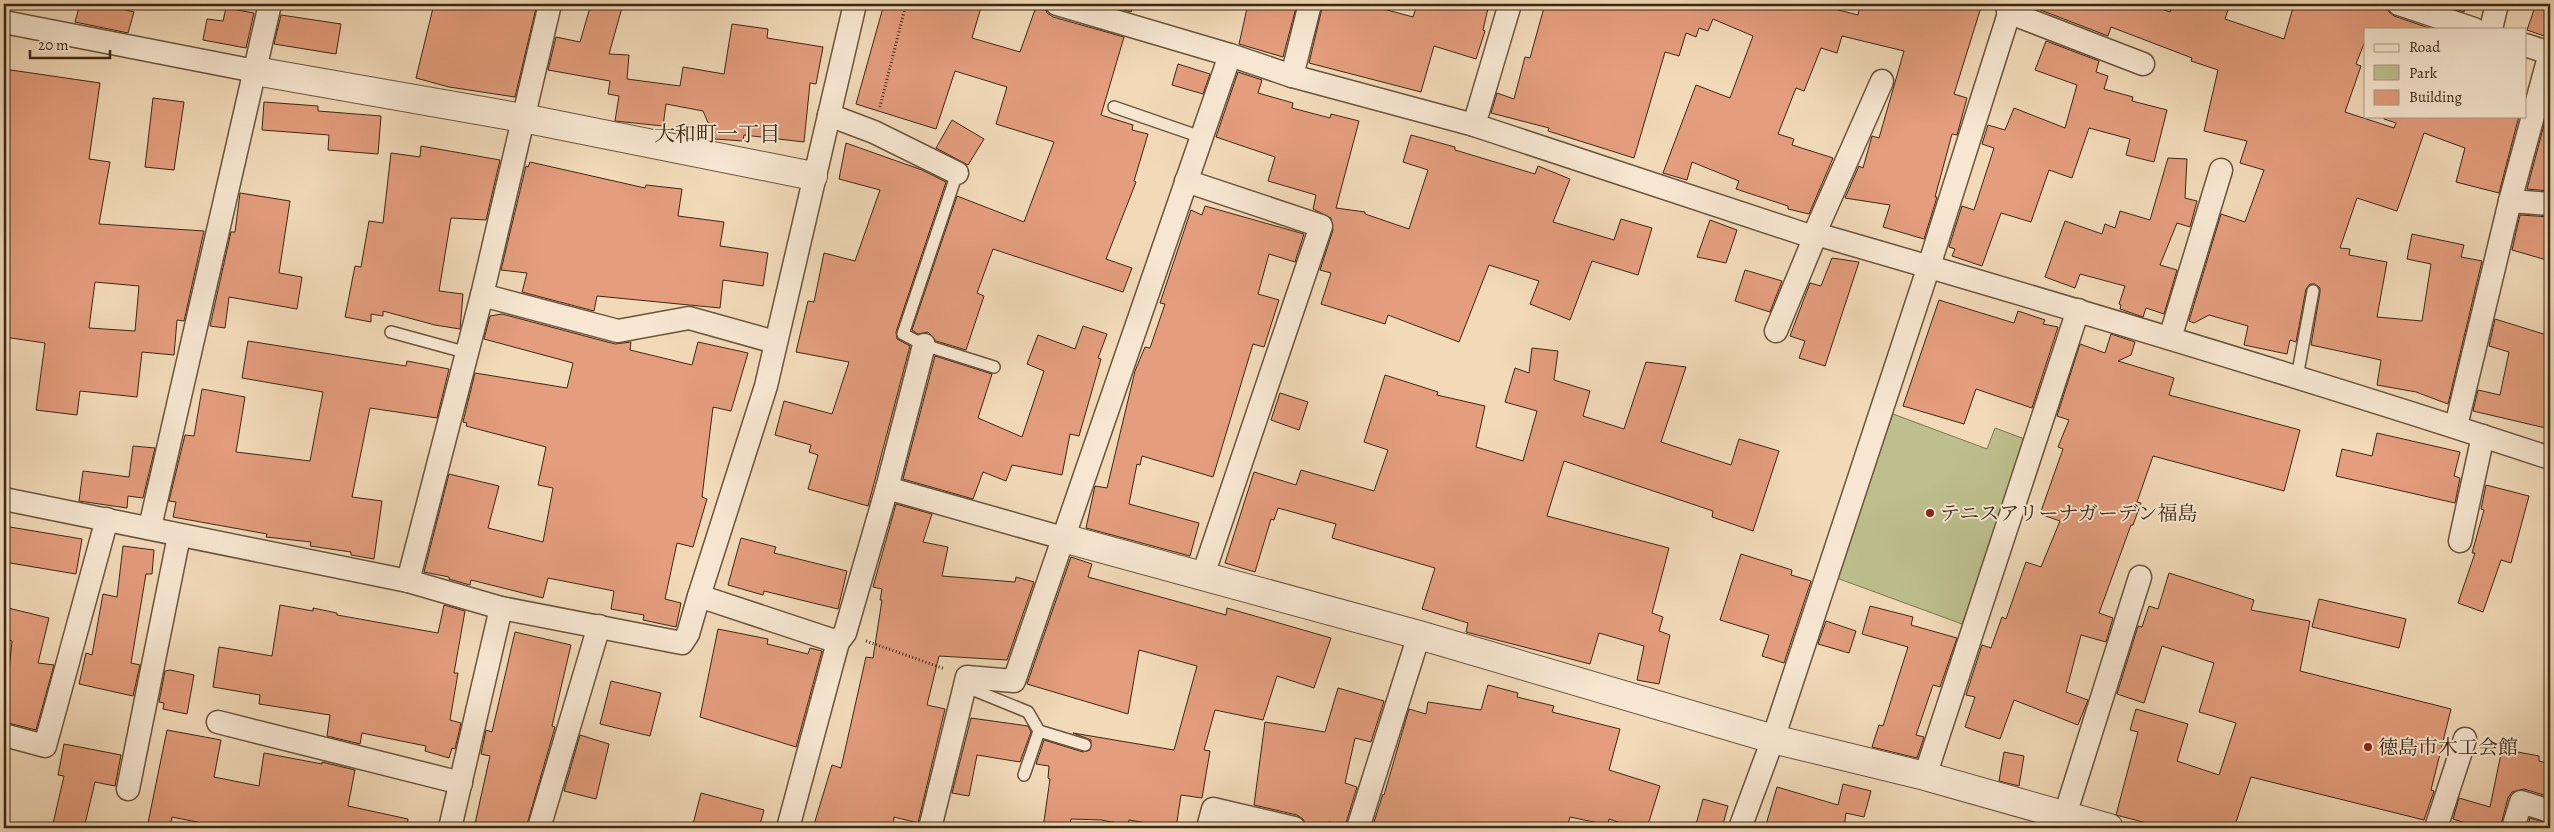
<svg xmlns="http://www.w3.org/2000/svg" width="2554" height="832" font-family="Alegreya,'Noto Serif JP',serif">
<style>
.green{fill:#bdbf8e;stroke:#7c7350}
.building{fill:#e49d7d;stroke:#3c2713;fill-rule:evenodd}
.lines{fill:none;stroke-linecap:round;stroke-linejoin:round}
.service-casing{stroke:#6a543c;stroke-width:14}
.minor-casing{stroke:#6a543c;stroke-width:25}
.tertiary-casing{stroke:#6a543c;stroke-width:30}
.path{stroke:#3c2713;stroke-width:3;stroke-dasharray:1 2.5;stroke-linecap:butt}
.service{stroke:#f7e7d2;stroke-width:11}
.minor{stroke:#f7e7d2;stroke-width:22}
.tertiary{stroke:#f7e7d2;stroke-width:28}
.poi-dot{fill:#8f2418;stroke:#f7e7d2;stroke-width:2}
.labels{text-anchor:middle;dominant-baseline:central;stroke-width:4;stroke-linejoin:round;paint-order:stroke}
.poi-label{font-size:20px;fill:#3c2713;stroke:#f7e7d2;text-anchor:start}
.neighbourhood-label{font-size:21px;fill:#3c2713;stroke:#f7e7d2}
</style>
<rect width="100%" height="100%" fill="#f2dab9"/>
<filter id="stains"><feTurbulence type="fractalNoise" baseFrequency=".004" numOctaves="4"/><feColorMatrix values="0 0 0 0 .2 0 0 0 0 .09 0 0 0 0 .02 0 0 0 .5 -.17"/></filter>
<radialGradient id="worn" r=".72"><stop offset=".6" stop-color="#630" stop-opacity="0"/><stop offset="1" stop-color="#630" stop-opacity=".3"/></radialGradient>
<polygon class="green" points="1893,414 1987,449 1995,428 2030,441 1962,624 1834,577"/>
<g class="building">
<polygon points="80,4 101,4 134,12 128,33 75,22"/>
<polygon points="434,4 473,4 516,9 517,4 537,4 515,97 449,87 416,78"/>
<polygon points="591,4 623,4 609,54 629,55 627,79 680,86 683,67 724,74 732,24 768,29 767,38 823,47 816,84 810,83 804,142 744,135 743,141 715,139 703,111 666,104 663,126 615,121 619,96 608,94 610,81 548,70 556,37 580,42"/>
<polygon points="884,4 982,4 972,38 1020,52 1037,4 1044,4 1047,13 1053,17 1124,37 1101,115 1133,125 1132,130 1148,134 1134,181 1136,182 1106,259 1132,268 1123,292 993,249 977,293 984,296 966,350 936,341 928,332 918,334 912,330 957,196 1024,222 1054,142 996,124 1007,87 955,71 936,129 856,104"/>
<polygon points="1103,4 1134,4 1131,12"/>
<polygon points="1248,4 1281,6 1281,4 1297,4 1283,57 1239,44"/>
<polygon points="1323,4 1365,4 1413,17 1417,4 1489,4 1483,30 1485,31 1476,59 1434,46 1421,92 1309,63"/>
<polygon points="1545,4 1815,4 1858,15 1860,4 1982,4 1954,94 1967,98 1957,135 1952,134 1935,197 1937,197 1924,239 1883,227 1890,205 1845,198 1859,166 1863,168 1872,136 1879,138 1904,51 1842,36 1837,53 1821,48 1804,91 1796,88 1778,134 1794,139 1792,145 1833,158 1809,214 1788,209 1788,206 1736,189 1739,181 1692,162 1687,180 1663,173 1696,85 1730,98 1753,36 1713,19 1708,31 1699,28 1696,37 1686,33 1679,56 1665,52 1634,158 1548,131 1549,128 1491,113 1497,93 1514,99 1525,57 1530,58"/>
<polygon points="2025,4 2148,4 2170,12 2173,4 2230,4 2225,19 2284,39 2294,4 2386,4 2389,12 2394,16 2432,29 2365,29 2365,41 2356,64 2361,66 2345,112 2394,128 2396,123 2384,119 2385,116 2519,116 2499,193 2456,182 2465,148 2424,133 2397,211 2357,198 2340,248 2350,249 2349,255 2387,262 2377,317 2422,321 2431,264 2407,259 2412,234 2464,245 2461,257 2482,261 2448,404 2416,392 2377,385 2381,360 2311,345 2320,292 2320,288 2315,284 2310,284 2306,289 2296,342 2290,340 2287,354 2244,345 2248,326 2209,315 2194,323 2189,321 2221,214 2245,222 2264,170 2240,163 2247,141 2204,131 2218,70 2191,61 2192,58 2111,27 2108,36"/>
<polygon points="2440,4 2467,4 2464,12"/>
<polygon points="2536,4 2550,4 2550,38 2527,30"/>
<polygon points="226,8 254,13 246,48 203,40 207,19 223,21"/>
<polygon points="281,15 341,24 336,54 274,44"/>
<polygon points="2046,41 2099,61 2096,72 2108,76 2104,89 2133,97 2132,101 2167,110 2154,162 2126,155 2130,139 2089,128 2072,178 2049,170 2031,222 2001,213 1982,266 1952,256 1955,249 1949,247 1962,206 1974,210 1994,148 1982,144 1988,125 2005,130 2014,108 2065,128 2077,85 2035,70"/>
<polygon points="1178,64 1210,74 1203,94 1172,85"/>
<path d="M 4,69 L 100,83 L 89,159 L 110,162 L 99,224 L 204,231 L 184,321 L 177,320 L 174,355 L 142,352 L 137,397 L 80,391 L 77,415 L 36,410 L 45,343 L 4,337 ZM 95,282 L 139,286 L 135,331 L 89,328 Z"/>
<polygon points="1238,72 1262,80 1258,93 1293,103 1292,108 1330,118 1331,114 1359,121 1336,208 1365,212 1365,214 1409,229 1428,170 1403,162 1411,135 1455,147 1455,150 1535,174 1538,166 1570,179 1553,222 1614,240 1621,219 1652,228 1638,275 1592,261 1570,320 1530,304 1539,281 1489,265 1459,342 1388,315 1385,324 1321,304 1331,273 1320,270 1333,230 1331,218 1313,209 1316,195 1268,181 1275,157 1216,137"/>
<polygon points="153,98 184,102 174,170 145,167"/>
<polygon points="264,102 318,106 318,111 381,116 378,154 328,150 329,135 262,130"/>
<polygon points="2549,106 2550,133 2544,153 2550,154 2550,191 2527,189"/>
<polygon points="952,120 984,139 968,165 936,148"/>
<polygon points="846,143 922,170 946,182 896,332 897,339 910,346 868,506 808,489 818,455 809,452 811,445 775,435 784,401 832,414 849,362 796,352 808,301 814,302 824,253 855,261 880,190 839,179"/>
<polygon points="421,146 500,160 486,220 451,218 439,291 463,294 460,329 435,325 383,311 383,316 371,314 371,322 345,317 355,266 361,267 369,221 383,223 391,153 420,157"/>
<polygon points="2168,158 2187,159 2185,198 2197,201 2190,227 2177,223 2160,265 2177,270 2164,314 2146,308 2143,317 2120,309 2121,305 2119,304 2125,286 2080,274 2075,288 2045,277 2065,221 2102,234 2105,224 2115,228 2120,211 2150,220"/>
<polygon points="530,162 645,188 646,185 682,189 678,216 724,222 720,246 768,253 763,286 723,280 720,308 597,296 594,311 522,292 527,273 501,270 526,166 528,167"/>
<polygon points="240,193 290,201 279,273 302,277 297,309 229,297 225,328 210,326 231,232 235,232"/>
<polygon points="1205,206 1304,234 1295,262 1269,254 1258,294 1279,300 1264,347 1253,344 1213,477 1142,456 1140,465 1137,464 1129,504 1199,523 1190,556 1086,528 1095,486 1107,488 1135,371 1145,347 1150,348 1165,304 1160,303 1191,210 1202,215"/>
<polygon points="2520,215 2550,217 2550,261 2512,250"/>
<polygon points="1710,220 1737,230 1726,263 1697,257"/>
<polygon points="1832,258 1859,262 1825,366 1799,358 1805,341 1790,336 1810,283 1821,286"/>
<polygon points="1745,270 1782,281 1770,312 1735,301"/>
<polygon points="1939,300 2014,323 2018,311 2045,320 2043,324 2058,327 2032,408 1976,389 1964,424 1903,406"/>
<polygon points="502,314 615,344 631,342 630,350 692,365 698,342 748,353 731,411 713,407 702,497 707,499 693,547 677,543 665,599 681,603 676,627 643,620 644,615 611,609 614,591 548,578 543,598 471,580 470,585 449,579 449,577 424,572 449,474 499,486 488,528 543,542 553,488 538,485 546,447 466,426 467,423 463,422 475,373 567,388 573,363 484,339 490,316"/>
<polygon points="2495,319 2550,336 2550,429 2473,411 2478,390 2500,395 2509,352 2489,346"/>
<polygon points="1083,326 1107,334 1098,358 1101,359 1079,436 1070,434 1062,475 1012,465 1006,481 983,472 973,499 903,479 935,356 992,374 978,418 1022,437 1044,371 1027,364 1038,335 1075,349"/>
<polygon points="2111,334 2135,342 2131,355 2118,361 2174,378 2169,395 2300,430 2284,491 2153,456 2137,502 2141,503 2133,525 2131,525 2099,613 2113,618 2106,642 2081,635 2066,692 2088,700 2078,725 2014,700 2000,739 1965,727 1975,697 1966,695 1982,645 1991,648 2002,617 2006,619 2026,562 2041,567 2060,521 2040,514 2063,449 2058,447 2069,420 2057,416 2080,344 2105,353"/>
<polygon points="248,341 406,366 407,361 449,369 437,418 370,408 352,497 382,501 374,559 351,555 351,552 310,546 311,542 266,537 267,534 173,517 176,502 169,501 185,435 194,436 202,389 245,397 236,452 310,461 323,392 242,378"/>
<polygon points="1532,348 1558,351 1554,380 1590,391 1583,416 1624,429 1646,362 1686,367 1661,442 1731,465 1739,439 1779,451 1753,531 1712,517 1713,511 1564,461 1547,516 1669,548 1652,613 1663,617 1659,631 1670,635 1659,684 1637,680 1644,646 1599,633 1590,664 1466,632 1468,623 1422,609 1435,568 1332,538 1336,524 1278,508 1274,520 1271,519 1255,572 1225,563 1254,472 1296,485 1301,470 1374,491 1388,450 1364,442 1385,375 1438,392 1437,395 1485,406 1476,447 1523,461 1537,411 1505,402 1515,368 1529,373"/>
<polygon points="1280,393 1308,402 1299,430 1271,420"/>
<polygon points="2377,433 2460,452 2454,476 2460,478 2455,503 2336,476 2342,449 2372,456"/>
<polygon points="133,446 155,448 143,498 128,496 127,508 79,501 83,471 129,477"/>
<polygon points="2486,485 2529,496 2511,563 2501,560 2483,612 2458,603 2475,553 2472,553 2484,510 2481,509"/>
<polygon points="896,504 932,514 923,542 948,547 942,576 1015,582 1016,577 1034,582 1007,660 939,656 927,705 945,709 918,823 894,817 893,828 813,828 832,765 841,768 866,657 873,658 882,600 880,600 882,589 873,587"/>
<polygon points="4,526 82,539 76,574 4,562"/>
<polygon points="741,538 776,547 774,553 847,571 838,609 764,591 763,595 728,585"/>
<polygon points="123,546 154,550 152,574 146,574 131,663 140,665 133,696 79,684 86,653 92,655 103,594 117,597"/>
<polygon points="1741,554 1792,570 1791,575 1811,581 1784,663 1762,656 1769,635 1720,620"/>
<polygon points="1071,557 1092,564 1088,577 1226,615 1227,608 1331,638 1314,688 1277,676 1263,720 1215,710 1204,750 1210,751 1202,798 1181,795 1176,828 1129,820 1128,825 1101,820 1071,819 1069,828 1043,828 1050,779 1048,778 1049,766 1036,764 1044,740 1083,752 1090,750 1091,740 1073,733 1174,750 1197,666 1139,650 1128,714 1027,684"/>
<polygon points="2169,573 2254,600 2251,610 2310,621 2300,671 2451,709 2431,790 2434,791 2424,820 2251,777 2234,828 2166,828 2116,815 2138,732 2130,730 2136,709 2188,724 2177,761 2219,775 2236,723 2199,712 2214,663 2162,646 2144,703 2117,694 2138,626 2142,627 2149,606 2158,609"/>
<polygon points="2319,599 2406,619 2399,648 2312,627"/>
<polygon points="280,605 313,611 313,608 337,613 337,615 438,633 444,605 465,611 454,673 458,673 450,720 461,723 455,749 452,748 449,758 425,751 426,746 362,733 360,744 327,736 330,715 259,704 260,695 213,687 219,647 272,656"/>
<polygon points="1870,606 1913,617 1911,625 1957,638 1940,687 1933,685 1916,735 1924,737 1917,758 1872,747 1879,725 1883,726 1908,647 1862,634"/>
<polygon points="4,607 49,618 38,663 54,665 36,730 4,722 12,641 4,639"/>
<polygon points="1826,621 1856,631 1849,653 1818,644"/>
<polygon points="718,629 768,639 767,644 808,654 810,648 822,651 796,747 700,717"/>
<polygon points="515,632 571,645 552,726 555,727 526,828 474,828 490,756 481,754 486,730 492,732"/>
<polygon points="170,670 194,675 187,714 163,709 164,703 159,702 165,671"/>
<polygon points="611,681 661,693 650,736 600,724"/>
<polygon points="1488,685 1518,693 1517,697 1554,706 1552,712 1620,729 1609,770 1660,786 1647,828 1636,828 1609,819 1608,825 1570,817 1567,828 1372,828 1383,794 1384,795 1409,709 1426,714 1428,702 1481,710"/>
<polygon points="1338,688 1384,701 1371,742 1355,738 1345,783 1357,787 1345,826 1329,822 1329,828 1307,828 1303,819 1297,815 1254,805 1265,722 1325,732"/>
<polygon points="971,718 1028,726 1031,732 1020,762 977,755 969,796 952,793"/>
<polygon points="167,730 221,740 214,777 259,786 264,753 322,764 322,762 355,770 348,806 408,819 407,828 227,828 172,817 170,827 148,823"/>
<polygon points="580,735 609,744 596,799 564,791"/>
<polygon points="64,744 121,755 115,786 95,782 84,828 52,828 64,776 58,775"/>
<polygon points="2502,749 2539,756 2539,761 2550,764 2550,797 2524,789 2512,792 2508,798 2500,828 2481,828 2453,819 2459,798 2490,807"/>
<polygon points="2004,752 2024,756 2019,786 1999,781"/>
<polygon points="1843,784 1871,791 1864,817 1846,813 1844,828 1765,828 1777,787 1838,805"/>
<polygon points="701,793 764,810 759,828 692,828"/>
<polygon points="1703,799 1728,806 1722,828 1695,828"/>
<polygon points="2530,818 2550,824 2550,828 2527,828"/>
</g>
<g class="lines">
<defs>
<g id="service">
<polyline points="1114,107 1201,137"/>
<polyline points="957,173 903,334 924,345 994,367"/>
<polyline points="391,332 468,353"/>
<polyline points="2297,377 2313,291"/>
<polyline points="964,686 1028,712 1039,731 1085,745"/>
<polyline points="1024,775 1039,731"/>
</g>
<g id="minor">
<path d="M 1057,4 L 1230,55 L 1292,76 L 1474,125 L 1813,237 L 1816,234 C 2062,305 2307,378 2550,458"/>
<polyline points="2399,4 2474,29"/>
<polyline points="2008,12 2143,64"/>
<polyline points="4,22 255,71"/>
<polyline points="2491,29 2497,4"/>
<polyline points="2525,45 2550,53"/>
<polyline points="1292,76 1310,4"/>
<polyline points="829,115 874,132 957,173"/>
<polyline points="1474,125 1510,4"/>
<polyline points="1186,181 1321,226 1202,578"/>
<polyline points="2510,201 2550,53"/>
<polyline points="1813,237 1882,81"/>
<polyline points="482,295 550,4"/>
<polyline points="1776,331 1816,234"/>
<polyline points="2170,338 2221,170"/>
<polyline points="2456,426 2510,201 2550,204"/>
<polyline points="887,488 924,345"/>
<polyline points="4,499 408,581 501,608 682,643 688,634 699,596 838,642"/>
<polyline points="150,527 270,4"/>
<polyline points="2460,541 2483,436"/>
<polyline points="408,581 482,295 618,331 689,318 775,342"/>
<polyline points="699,596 766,386 855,4"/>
<polyline points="218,722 461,783"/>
<polyline points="4,735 45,746 107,519"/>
<polyline points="1925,776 2078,310"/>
<polyline points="128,789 179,536"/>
<polyline points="2065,815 2140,577"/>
<polyline points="450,828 501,608"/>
<polyline points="539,828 599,626"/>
<polyline points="788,828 838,642 845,633 887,488 1063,538"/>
<polyline points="930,828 967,677 1014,681 1230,55"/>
<polyline points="1208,828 1213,809 1294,828"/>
<polyline points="1358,828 1419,635"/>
<polyline points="1740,828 1773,739 1929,266 2012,4"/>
<polyline points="2436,828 2465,739"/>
<polyline points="2513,828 2521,802 2550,811"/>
</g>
<g id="tertiary">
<polyline points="255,71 523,118 813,176"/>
<polyline points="1063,538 1419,635 1773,739 1925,776 2109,828"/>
</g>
</defs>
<use href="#service" class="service-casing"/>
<use href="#minor" class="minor-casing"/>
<use href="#tertiary" class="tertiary-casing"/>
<g class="path">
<polyline points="880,107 906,4"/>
<polyline points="866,641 945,669"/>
</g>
<use href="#service" class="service"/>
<use href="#minor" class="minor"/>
<use href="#tertiary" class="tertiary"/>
</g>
<g class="poi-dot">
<circle cx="1930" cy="513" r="5"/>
<circle cx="2368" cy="747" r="5"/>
</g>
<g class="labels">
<g class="poi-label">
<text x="1940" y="513">テニスアリーナガーデン福島</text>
<text x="2378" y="747">徳島市木工会館</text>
</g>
<g class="neighbourhood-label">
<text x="717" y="134">大和町一丁目</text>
</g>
</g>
<rect width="2554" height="832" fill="none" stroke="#f2dab9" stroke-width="20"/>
<rect x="5" y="5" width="2544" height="822" fill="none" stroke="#3c2713" stroke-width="2.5"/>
<rect x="10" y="10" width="2534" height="812" fill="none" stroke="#3c2713"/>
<rect x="2364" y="28" width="162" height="90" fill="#f7e7d2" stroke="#ac9a86"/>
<rect x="2374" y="44" width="25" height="8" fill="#f7e7d2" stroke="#ac9a86"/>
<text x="2409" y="52" font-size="15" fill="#3c2713">Road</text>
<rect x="2374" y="65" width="25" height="15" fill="#bdbf8e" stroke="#ac9a86"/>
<text x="2409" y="78" font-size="15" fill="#3c2713">Park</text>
<rect x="2374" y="90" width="25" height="15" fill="#e49d7d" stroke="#ac9a86"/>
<text x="2409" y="102" font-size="15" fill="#3c2713">Building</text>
<path d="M30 50v8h80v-8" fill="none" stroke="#3c2713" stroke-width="2.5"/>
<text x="38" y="50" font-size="15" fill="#3c2713" stroke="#f7e7d2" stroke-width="4" paint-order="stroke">20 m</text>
<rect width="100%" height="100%" filter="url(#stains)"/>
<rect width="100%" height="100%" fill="url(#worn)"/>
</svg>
